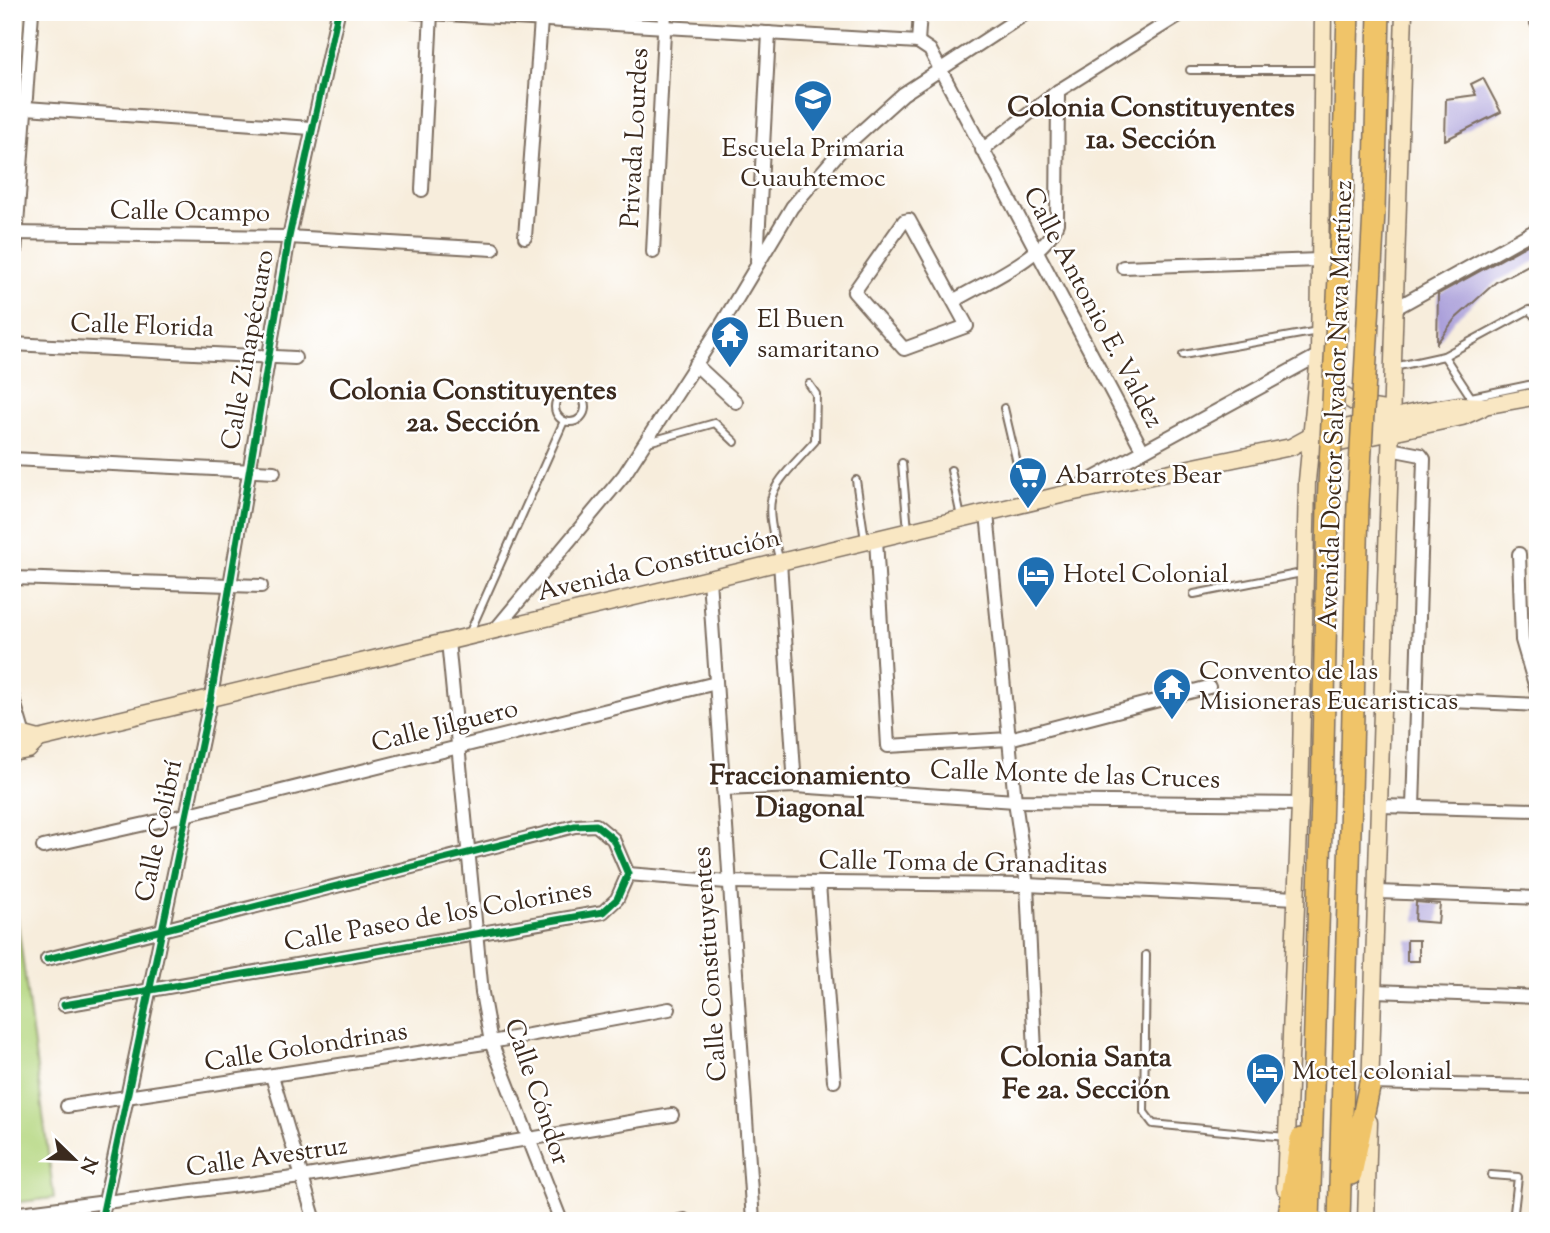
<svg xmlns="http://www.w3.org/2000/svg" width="1550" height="1233" font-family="'Sorts Mill Goudy',serif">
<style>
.green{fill:#b4d67f;stroke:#78804e;stroke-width:2}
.building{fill:#aba0da}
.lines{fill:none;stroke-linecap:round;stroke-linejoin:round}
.lane-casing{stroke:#7d6e60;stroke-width:10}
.street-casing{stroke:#7d6e60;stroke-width:16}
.secondary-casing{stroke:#7d6e60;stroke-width:19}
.highway-casing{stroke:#7d6e60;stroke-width:24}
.lane{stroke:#fff;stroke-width:6}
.street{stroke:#fff;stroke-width:12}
.secondary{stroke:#f9e7c3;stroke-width:16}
.highway{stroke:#f0c469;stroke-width:21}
.highway-bridge-casing{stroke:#7d6e60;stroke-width:24;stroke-linecap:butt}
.highway-bridge{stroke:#f0c469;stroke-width:21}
.cycleway-casing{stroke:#fff;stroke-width:11}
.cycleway{stroke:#00873e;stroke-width:7}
.labels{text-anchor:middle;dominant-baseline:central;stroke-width:5;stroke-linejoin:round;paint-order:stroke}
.street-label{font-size:26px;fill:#3b2a1e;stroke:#fff}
.poi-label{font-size:26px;fill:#3b2a1e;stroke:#fff;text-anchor:start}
.neighbourhood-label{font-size:28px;font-weight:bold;fill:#3b2a1e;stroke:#fff}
</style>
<rect width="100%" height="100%" fill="#fff"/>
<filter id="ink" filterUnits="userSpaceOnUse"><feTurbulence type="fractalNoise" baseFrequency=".0143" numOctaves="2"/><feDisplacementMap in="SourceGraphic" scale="14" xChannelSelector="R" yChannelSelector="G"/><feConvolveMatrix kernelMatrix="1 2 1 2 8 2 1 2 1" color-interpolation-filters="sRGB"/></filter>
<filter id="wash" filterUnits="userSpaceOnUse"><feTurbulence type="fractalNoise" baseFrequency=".00686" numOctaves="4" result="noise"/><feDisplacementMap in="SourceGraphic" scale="28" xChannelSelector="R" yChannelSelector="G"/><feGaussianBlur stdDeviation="1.57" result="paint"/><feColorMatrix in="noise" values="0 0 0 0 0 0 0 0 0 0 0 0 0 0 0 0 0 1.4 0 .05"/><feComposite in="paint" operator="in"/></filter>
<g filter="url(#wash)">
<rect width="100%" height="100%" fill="#f7eddc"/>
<polygon class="green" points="12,879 54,1198 12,1203"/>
<g id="blocks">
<g class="building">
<polygon points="1483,78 1501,112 1445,140 1446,99 1476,95 1471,84"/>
<polygon points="1538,239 1538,260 1496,282 1454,320 1437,343 1438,294"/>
<polygon points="1416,902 1440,904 1438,923 1415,921"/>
<rect x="1407" y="940" width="12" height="21"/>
</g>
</g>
</g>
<g filter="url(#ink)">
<use href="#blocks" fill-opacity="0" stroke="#7d6e60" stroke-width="2"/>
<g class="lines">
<defs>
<g id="lane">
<polyline points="1190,70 1320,70"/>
<polyline points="1183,355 1318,331"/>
<polyline points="1444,356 1471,397 1538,383"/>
<polyline points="1394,367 1444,356 1529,310 1538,320"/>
<circle cx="570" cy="407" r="15"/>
<polyline points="1004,408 1026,501"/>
<polyline points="648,442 715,423 735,442"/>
<polyline points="902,463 908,530"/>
<polyline points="951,470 961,517"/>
<polyline points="856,480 865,540"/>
<path d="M 780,562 C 761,490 768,493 815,441 L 816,394 L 809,384"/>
<polyline points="1194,594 1302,573"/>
<polyline points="469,634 564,421"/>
<polyline points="1146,955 1144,1112 1153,1124 1286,1137"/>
<polyline points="1491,1175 1518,1177 1513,1221"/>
</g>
<g id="street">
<polyline points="413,12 918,42"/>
<polyline points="1532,12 1538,25"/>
<polyline points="918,42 930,50 1143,451"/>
<polyline points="918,42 920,12"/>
<polyline points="12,107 311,128"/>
<polyline points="982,150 1058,91 1184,12"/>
<polyline points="422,190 431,13"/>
<polygon points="909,220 967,326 904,349 854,292 904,221"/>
<polyline points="12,233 289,237 493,249"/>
<polyline points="525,237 541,20"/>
<polyline points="653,252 665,12"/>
<polyline points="757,261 769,33"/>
<polyline points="1123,267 1319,260"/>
<polyline points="12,296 32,12"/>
<path d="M 955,300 C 985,282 1046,257 1057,223 L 1058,91"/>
<polyline points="1394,309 1538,229"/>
<polyline points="12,344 295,358"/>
<polyline points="695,364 736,402"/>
<polyline points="1390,449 1421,455 1424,459 1413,807"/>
<polyline points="12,459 274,472"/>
<polyline points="1074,489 1319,355"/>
<polyline points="987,513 1015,801 1027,885 1035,1051"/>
<polyline points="876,539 888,746 1009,739 1209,687"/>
<polyline points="1519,554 1522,640 1538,695"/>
<polyline points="780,562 795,786"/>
<polyline points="12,578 261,586"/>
<polyline points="709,579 753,1221"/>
<polyline points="495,630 624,475 720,327 792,207 842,149 903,94 1028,12"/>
<polyline points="448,641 482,993 491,1042 561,1221"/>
<polyline points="12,695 26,742"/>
<polyline points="1384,698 1538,705"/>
<polyline points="723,789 795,786 1015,801 1300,804"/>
<polyline points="1380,806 1538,810"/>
<polyline points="43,847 185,815 716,683"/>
<polyline points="628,874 727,882 1027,885 1296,898"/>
<polyline points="819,884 834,1081"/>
<polyline points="1378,892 1538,898"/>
<polyline points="47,959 575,826 596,825 613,839 628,874 617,899 603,912 64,1005"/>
<polyline points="1374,991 1538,997"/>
<polyline points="272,1076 315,1221"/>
<polyline points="1370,1083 1538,1087"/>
<polyline points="67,1106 491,1042 669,1009"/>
<polyline points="12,1214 301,1177 672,1115"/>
<polyline points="101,1221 211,697 289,237 338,12"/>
<polyline points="679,1221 684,1220"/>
</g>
<g id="secondary">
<polyline points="1328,386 1360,406 1391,411"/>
<polyline points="1321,447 1462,417 1482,408"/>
<polyline points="12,737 24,735 39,739 1065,494 1291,447 1313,435 1417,412 1460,405 1484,406 1538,396"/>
<polyline points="12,753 28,750 39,739"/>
<polyline points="1370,1092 1404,12"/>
<polyline points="1285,1188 1300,804 1307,481 1319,355 1323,12"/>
<polyline points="1366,1221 1369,1122"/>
</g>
<g id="highway">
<polyline points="1374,212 1379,12"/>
<polyline points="1342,215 1348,12"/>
<polyline points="1351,1174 1370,1083"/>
<polyline points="1288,1221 1301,1139"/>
<polyline points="1309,1221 1322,797"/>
<polyline points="1339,1221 1351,795"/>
</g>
</defs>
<use href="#lane" class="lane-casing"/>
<use href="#street" class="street-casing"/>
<use href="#secondary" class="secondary-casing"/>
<use href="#highway" class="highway-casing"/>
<use href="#lane" class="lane"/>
<use href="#street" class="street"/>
<use href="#secondary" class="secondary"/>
<use href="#highway" class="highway"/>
<defs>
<g id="highway-bridge">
<polyline points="1351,795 1358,504 1374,212"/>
<polyline points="1322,797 1328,506 1342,215"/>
</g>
</defs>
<use href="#highway-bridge" class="highway-bridge-casing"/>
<use href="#highway-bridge" class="highway-bridge"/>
<defs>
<g id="cycleway">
<polyline points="47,959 575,826 596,825 613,839 628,874 617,899 603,912 64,1005"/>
<polyline points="101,1221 211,697 289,237 338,12"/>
</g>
</defs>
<use href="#cycleway" class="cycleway-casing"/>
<use href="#cycleway" class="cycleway"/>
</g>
</g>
<defs>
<symbol id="school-pin" viewBox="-11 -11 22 30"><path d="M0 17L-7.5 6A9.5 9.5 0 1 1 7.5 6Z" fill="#1f6fb2" stroke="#fff"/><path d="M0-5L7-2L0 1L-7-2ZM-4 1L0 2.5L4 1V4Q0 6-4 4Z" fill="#fff"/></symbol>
<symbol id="temple-pin" viewBox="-11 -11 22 30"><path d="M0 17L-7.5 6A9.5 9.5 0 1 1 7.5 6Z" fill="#1f6fb2" stroke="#fff"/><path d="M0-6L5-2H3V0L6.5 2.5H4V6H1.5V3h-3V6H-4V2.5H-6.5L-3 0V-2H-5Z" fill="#fff"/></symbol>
<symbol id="supermarket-pin" viewBox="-11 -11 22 30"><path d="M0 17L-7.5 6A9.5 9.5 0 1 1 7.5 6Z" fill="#1f6fb2" stroke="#fff"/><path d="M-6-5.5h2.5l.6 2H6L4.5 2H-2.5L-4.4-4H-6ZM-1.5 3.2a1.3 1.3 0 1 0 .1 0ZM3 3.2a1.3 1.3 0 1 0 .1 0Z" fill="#fff"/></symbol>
<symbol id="hotel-pin" viewBox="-11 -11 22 30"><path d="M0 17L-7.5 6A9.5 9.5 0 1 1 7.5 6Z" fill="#1f6fb2" stroke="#fff"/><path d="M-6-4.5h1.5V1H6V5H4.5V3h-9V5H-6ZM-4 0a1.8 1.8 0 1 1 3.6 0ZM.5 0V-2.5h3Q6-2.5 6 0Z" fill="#fff"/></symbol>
</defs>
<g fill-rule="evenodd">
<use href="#school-pin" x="791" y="77" width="44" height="60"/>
<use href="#temple-pin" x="708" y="313" width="44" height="60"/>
<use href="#supermarket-pin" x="1006" y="454" width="44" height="60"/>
<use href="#hotel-pin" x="1014" y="553" width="44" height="60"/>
<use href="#temple-pin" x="1150" y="665" width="44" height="60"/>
<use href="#hotel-pin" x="1243" y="1050" width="44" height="60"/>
</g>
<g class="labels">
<g class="street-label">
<text transform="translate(636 138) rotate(-87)">Privada Lourdes</text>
<text transform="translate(190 213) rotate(1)">Calle Ocampo</text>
<text transform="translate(1092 308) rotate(62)">Calle Antonio E. Valdez</text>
<text transform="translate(142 327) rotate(2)">Calle Florida</text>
<text transform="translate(249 350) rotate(-80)">Calle Zinapécuaro</text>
<text transform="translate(1337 405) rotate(-88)">Avenida Doctor Salvador Nava Martínez</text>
<text transform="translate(659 566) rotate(-13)">Avenida Constitución</text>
<text transform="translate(445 727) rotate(-14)">Calle Jilguero</text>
<text transform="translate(1075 776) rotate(2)">Calle Monte de las Cruces</text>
<text transform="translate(160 831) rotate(-78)">Calle Colibrí</text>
<text transform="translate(963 864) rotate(1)">Calle Toma de Granaditas</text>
<text transform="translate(438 917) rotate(-10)">Calle Paseo de los Colorines</text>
<text transform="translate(711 964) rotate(-94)">Calle Constituyentes</text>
<text transform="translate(306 1048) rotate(-9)">Calle Golondrinas</text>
<text transform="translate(536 1092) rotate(71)">Calle Cóndor</text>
<text transform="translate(267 1158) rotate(-8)">Calle Avestruz</text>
</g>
<g class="poi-label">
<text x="813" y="149" text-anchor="middle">Escuela Primaria<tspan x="813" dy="30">Cuauhtemoc</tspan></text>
<text x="757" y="320">El Buen<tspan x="757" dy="30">samaritano</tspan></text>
<text x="1055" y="476">Abarrotes Bear</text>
<text x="1063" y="575">Hotel Colonial</text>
<text x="1199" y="672">Convento de las<tspan x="1199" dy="30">Misioneras Eucaristicas</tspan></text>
<text x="1292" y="1072">Motel colonial</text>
</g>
<g class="neighbourhood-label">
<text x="1151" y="109">Colonia Constituyentes<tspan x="1151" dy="32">1a. Sección</tspan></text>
<text x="473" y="392">Colonia Constituyentes<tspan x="473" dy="32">2a. Sección</tspan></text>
<text x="810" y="777">Fraccionamiento<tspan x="810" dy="32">Diagonal</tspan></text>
<text x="1086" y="1059">Colonia Santa<tspan x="1086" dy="32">Fe 2a. Sección</tspan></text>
</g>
</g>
<rect width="1550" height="1233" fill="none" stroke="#fff" stroke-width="42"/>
<g transform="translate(74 1159) rotate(113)" stroke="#ffffff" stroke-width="5" paint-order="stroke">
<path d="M0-5L12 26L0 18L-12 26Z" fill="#3b2a1e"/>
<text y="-10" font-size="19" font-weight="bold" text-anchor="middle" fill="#3b2a1e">N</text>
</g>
</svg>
